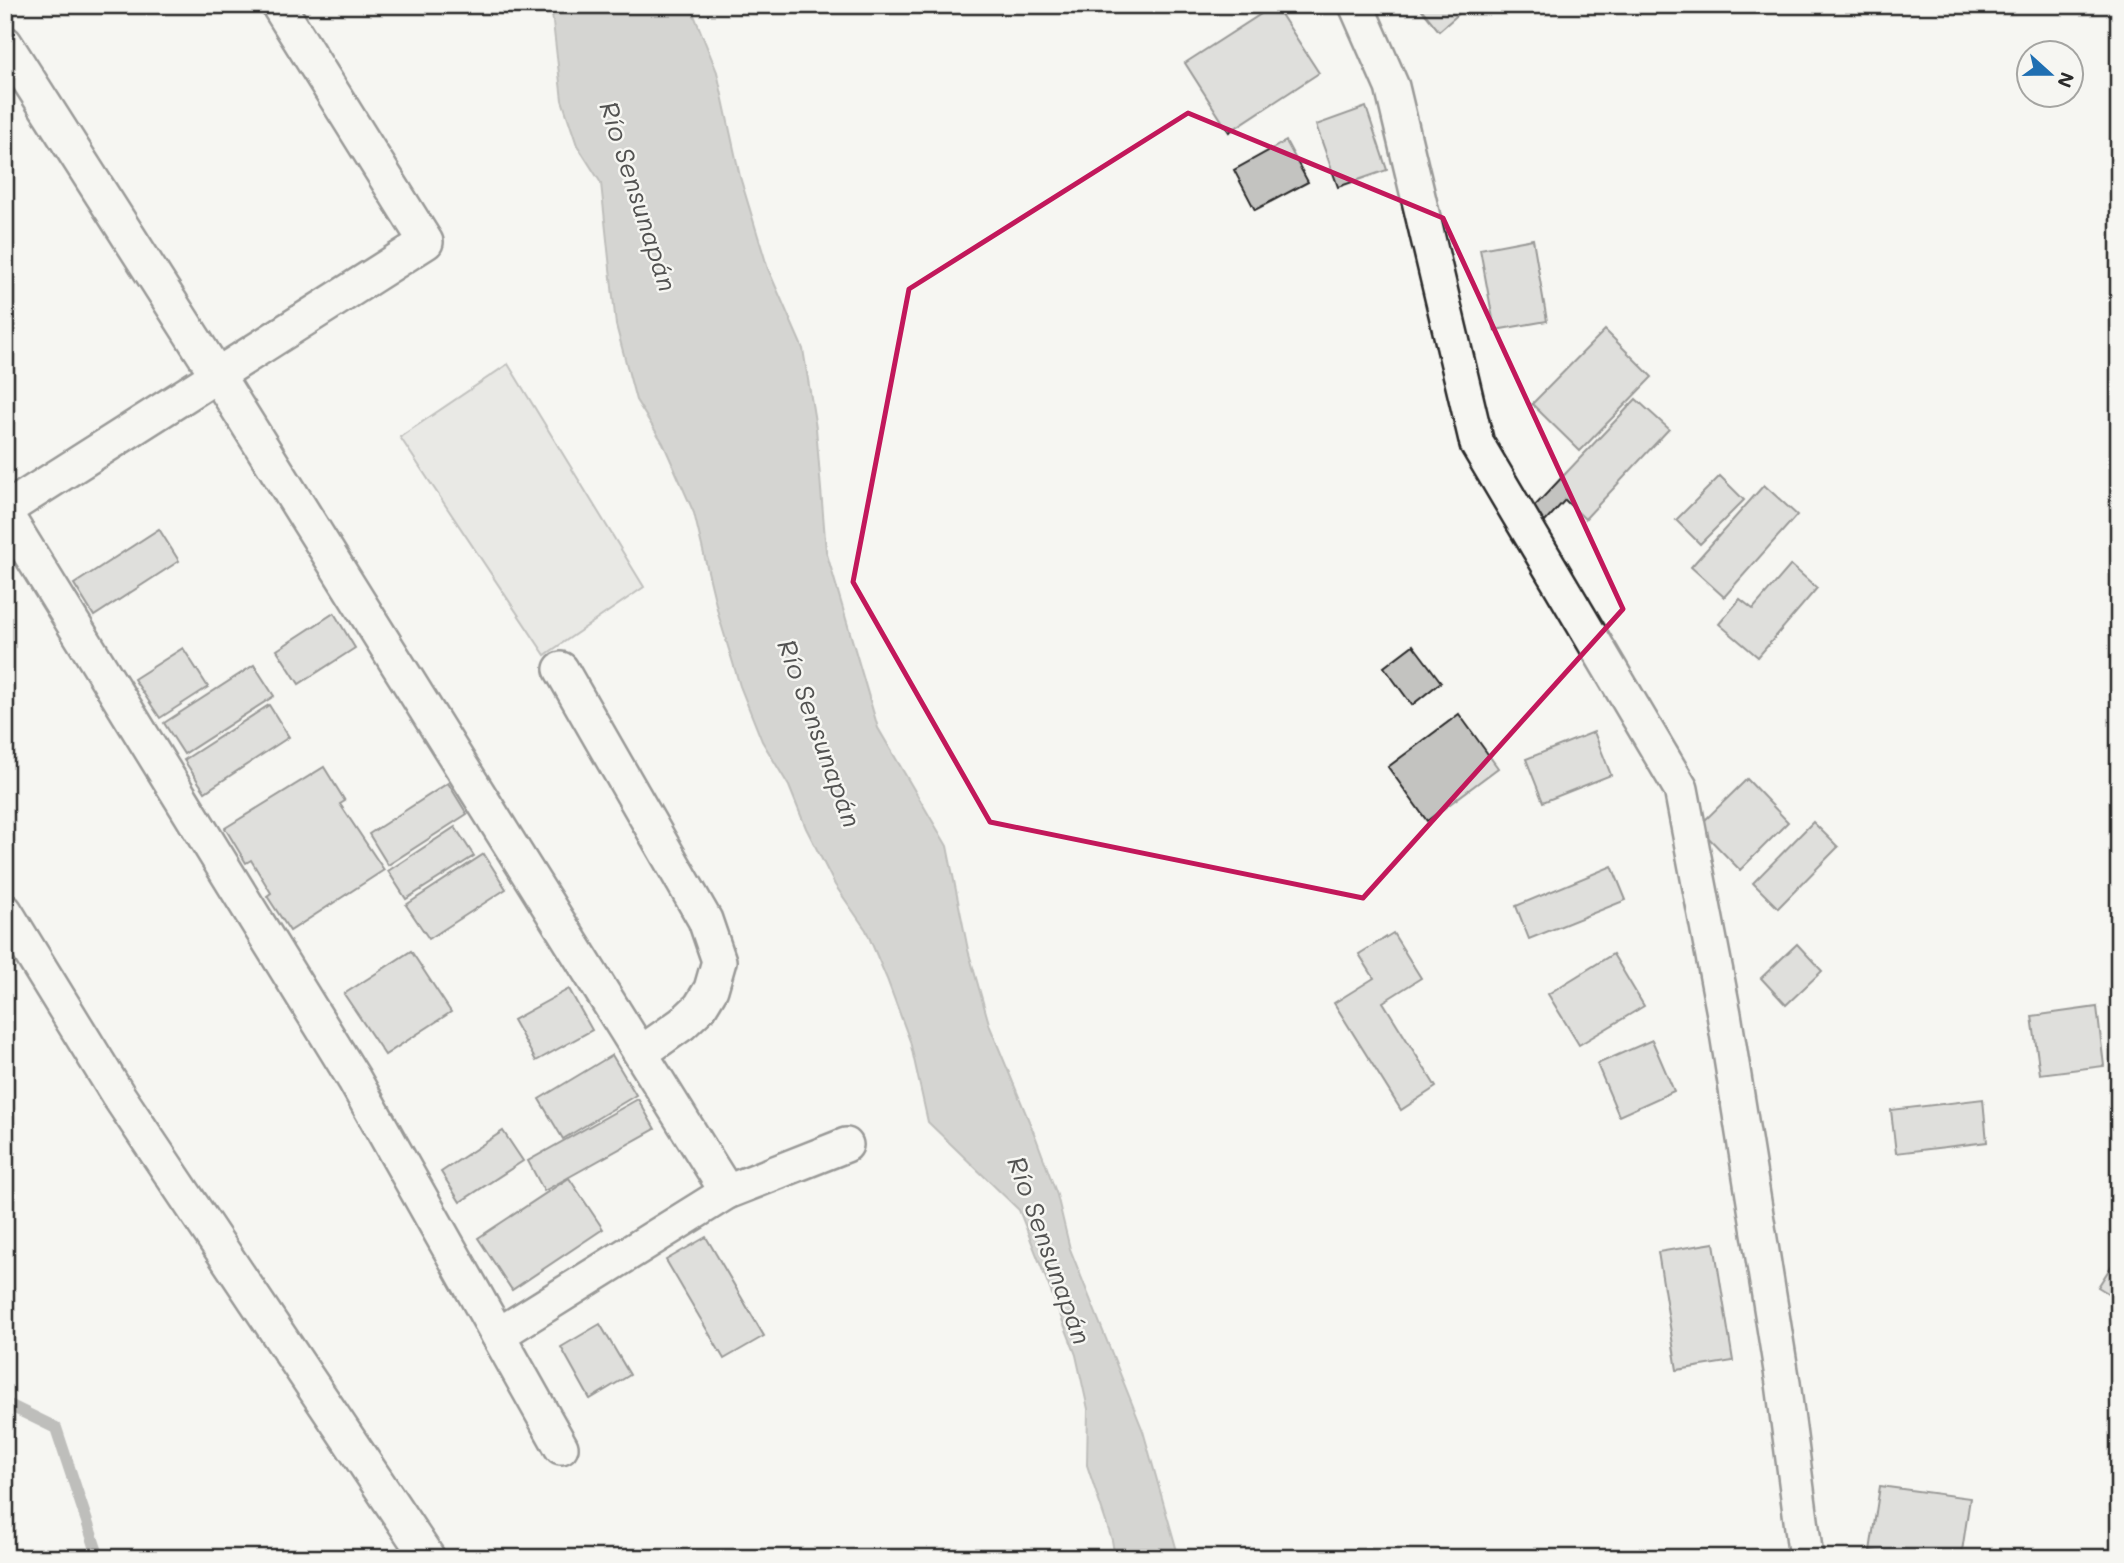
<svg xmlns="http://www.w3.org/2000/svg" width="2124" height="1563" font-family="Mali,sans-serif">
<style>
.green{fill:#d9d9d5;stroke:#828280;stroke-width:2}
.water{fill:#aeaeab;stroke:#7a7a78;stroke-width:2}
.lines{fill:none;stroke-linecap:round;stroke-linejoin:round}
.stream{stroke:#7a7a78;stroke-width:12}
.building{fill:#c3c3c0;stroke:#2b2b2b;stroke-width:2}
.street-casing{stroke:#2b2b2b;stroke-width:38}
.street{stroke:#f6f6f2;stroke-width:33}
.marked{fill:none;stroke:#c2185b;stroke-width:5;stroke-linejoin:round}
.labels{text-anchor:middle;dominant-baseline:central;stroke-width:5;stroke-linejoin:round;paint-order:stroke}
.water-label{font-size:26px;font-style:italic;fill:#525251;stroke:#f6f6f2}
</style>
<rect width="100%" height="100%" fill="#f6f6f2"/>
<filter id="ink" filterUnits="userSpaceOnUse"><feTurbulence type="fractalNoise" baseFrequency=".0143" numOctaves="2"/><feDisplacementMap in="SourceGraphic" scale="14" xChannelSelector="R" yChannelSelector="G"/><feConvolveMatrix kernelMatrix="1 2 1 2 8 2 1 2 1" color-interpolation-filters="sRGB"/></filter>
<g filter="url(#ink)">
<polygon class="green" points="508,364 644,587 545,655 400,437"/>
<polygon class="water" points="551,5 690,5 717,72 740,177 768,269 803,349 816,428 826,551 878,728 947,846 968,950 990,1027 1036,1138 1057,1195 1070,1249 1143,1431 1179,1558 1115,1558 1112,1540 1087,1465 1088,1409 1076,1355 1019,1210 928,1122 910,1041 887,979 866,930 835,885 806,828 789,786 762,741 740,686 719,617 694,513 663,443 636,400 616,325 601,183 577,145 562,100"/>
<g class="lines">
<polyline class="stream" points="5,1403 56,1428 99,1558"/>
</g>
<g class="building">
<polygon points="1275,5 1319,73 1229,132 1185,63"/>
<polygon points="1418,5 1469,5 1439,31"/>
<polygon points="1366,107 1387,170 1338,187 1316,125"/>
<polygon points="1286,141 1308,182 1255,210 1234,170"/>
<polygon points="1533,239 1547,321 1495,330 1480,249"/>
<polygon points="1605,330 1652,377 1580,451 1532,404"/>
<polygon points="1636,399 1669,429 1585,519 1565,500 1545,522 1532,509"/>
<polygon points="1720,476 1744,500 1700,544 1676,520"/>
<polygon points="1764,485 1797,515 1724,597 1691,567"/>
<polygon points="159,529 179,561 94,616 74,584"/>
<polygon points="1791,565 1817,588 1758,657 1719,624 1740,599 1753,609"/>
<polygon points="334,613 355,648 299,684 277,650"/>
<polygon points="1413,645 1441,682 1412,705 1384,667"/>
<polygon points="183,648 208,687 160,718 134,679"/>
<polygon points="254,665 274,696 184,754 164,723"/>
<polygon points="269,705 289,737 205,792 184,760"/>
<polygon points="1459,714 1498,768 1427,821 1388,767"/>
<polygon points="1594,732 1611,775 1543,802 1526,759"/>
<polygon points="324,767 345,801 340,804 384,870 290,931 267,896 271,893 251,860 246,863 225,828"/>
<polygon points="1747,779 1788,822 1740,870 1698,827"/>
<polygon points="448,783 467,814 388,865 369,834"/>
<polygon points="1813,822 1838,847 1778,908 1753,883"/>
<polygon points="455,827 474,856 406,899 388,871"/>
<polygon points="484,854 506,889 429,939 406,905"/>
<polygon points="1612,866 1626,900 1529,939 1516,906"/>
<polygon points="1393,933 1421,978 1383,1002 1436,1087 1401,1110 1334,1003 1374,978 1359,954"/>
<polygon points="1797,944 1822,971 1786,1005 1761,978"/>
<polygon points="411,951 451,1012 385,1055 344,994"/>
<polygon points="1613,954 1644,1006 1579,1045 1548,994"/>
<polygon points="569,989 592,1030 536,1061 513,1020"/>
<polygon points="2097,1007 2104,1066 2040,1074 2032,1016"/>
<polygon points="1652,1040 1674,1091 1619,1116 1597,1064"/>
<polygon points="612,1055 636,1095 563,1139 539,1099"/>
<polygon points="638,1099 655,1129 544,1191 528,1161"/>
<polygon points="1983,1099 1987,1142 1896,1153 1891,1110"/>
<polygon points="503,1131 523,1161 460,1202 441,1172"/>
<polygon points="569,1178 603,1229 512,1290 478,1238"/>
<polygon points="706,1237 764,1336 724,1359 666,1260"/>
<polygon points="1714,1243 1733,1361 1677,1370 1658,1252"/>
<polygon points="2119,1254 2119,1300 2098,1287"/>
<polygon points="600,1324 630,1375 590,1399 561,1347"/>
<polygon points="1880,1486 1970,1498 1961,1558 1923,1558 1870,1551"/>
</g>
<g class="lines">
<defs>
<g id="street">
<polyline points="1356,5 1392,87 1477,444 1681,789 1724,1014 1783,1383 1806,1558"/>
<polyline points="5,43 217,375 727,1192 498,1335"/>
<polyline points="5,510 426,242 278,5"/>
<polyline points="5,513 354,1079 561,1447"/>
<polyline points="561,669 705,920 719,961 711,989 700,1007 682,1024 641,1053"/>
<polyline points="5,911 118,1095 428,1558"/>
<polyline points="727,1192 846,1145"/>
</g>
</defs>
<use href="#street" class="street-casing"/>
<use href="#street" class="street"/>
</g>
</g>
<path d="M0 0H2124V1563H0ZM 1188,113 L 1443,218 L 1623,609 L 1363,898 L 990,822 L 853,582 L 909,289 Z" fill="#f6f6f2" fill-opacity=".55" fill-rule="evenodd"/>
<path class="marked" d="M 1188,113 L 1443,218 L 1623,609 L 1363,898 L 990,822 L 853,582 L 909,289 Z"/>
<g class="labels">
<g class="water-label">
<text transform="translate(639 196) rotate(72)">Río Sensunapán</text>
<text transform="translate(820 733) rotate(70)">Río Sensunapán</text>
<text transform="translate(1050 1250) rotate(70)">Río Sensunapán</text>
</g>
</g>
<rect width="2124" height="1563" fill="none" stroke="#f6f6f2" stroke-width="28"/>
<rect x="14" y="14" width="2096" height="1535" fill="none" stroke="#2b2b2b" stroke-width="2.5" filter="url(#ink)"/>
<g transform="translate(2050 74) rotate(111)"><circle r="33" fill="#f6f6f2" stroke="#a5a5a2" stroke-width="2"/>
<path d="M0-5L12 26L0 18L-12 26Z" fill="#1f6fb2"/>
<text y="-10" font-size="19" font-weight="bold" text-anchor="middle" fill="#2b2b2b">N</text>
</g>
</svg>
